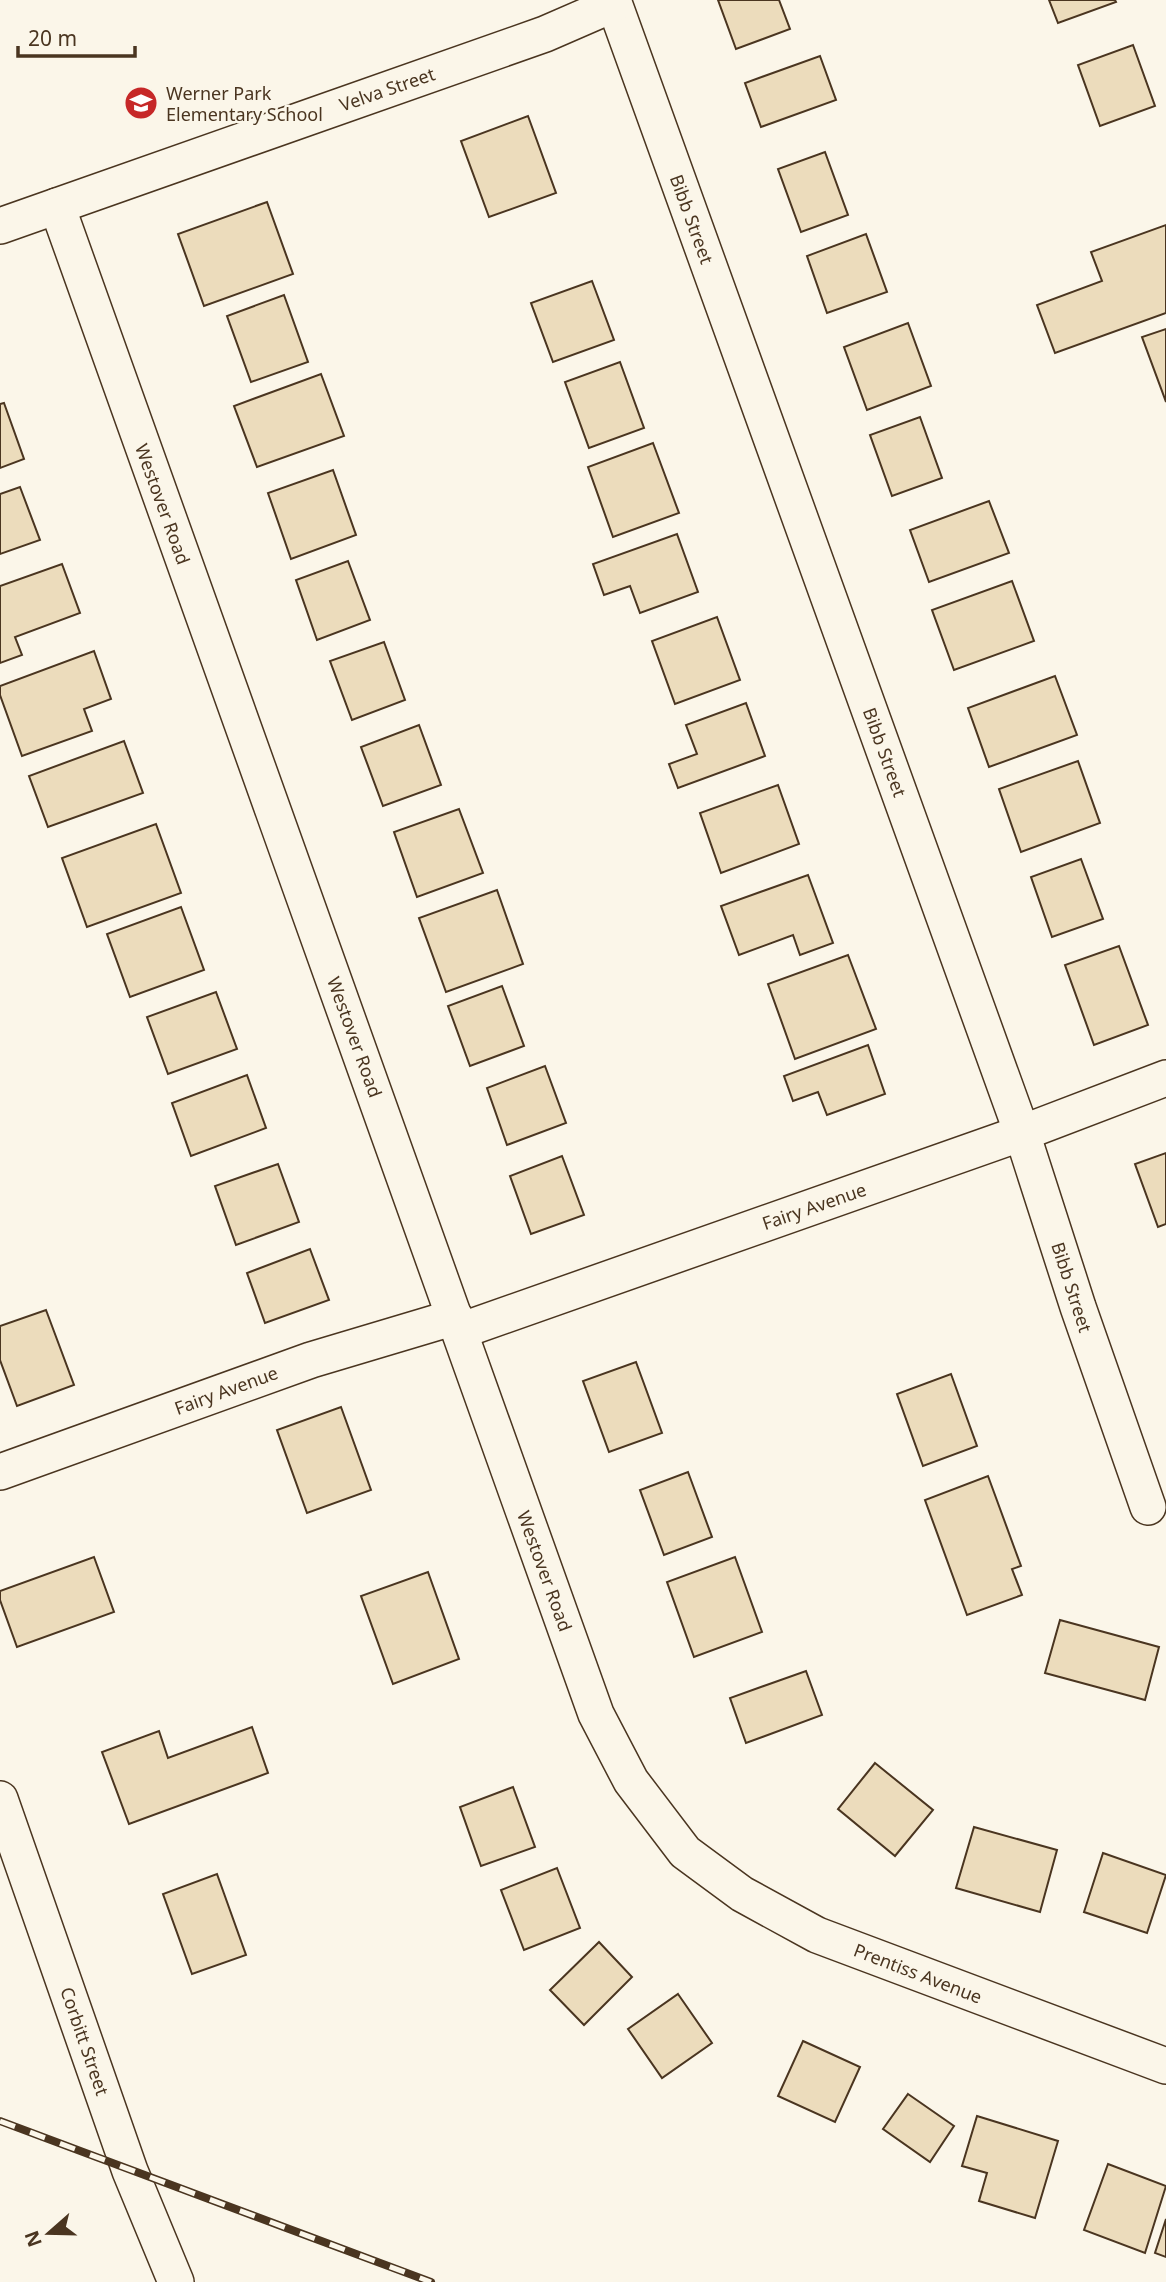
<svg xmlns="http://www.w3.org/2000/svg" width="1166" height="2282" font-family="'Noto Sans',sans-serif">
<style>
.building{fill:#ecdcbc;stroke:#4a3520;stroke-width:2}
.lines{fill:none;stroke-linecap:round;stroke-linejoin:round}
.street-casing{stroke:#4a3520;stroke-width:38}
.street{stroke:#fbf6e9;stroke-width:35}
.rail-casing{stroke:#4a3520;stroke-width:8}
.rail{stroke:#fbf6e9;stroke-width:5;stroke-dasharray:16;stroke-linecap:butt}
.labels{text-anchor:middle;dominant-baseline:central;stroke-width:5;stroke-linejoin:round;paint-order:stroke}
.street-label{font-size:18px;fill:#4a3520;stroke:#fbf6e9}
.poi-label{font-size:18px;fill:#4a3520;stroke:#fbf6e9;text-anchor:start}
</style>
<rect width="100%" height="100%" fill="#fbf6e9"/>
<g class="building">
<polygon points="718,0 779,0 790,29 736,49"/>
<polygon points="1049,0 1115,0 1116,2 1058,23"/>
<polygon points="1133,45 1155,106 1100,126 1078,65"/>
<polygon points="820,56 836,100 761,127 745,83"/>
<polygon points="528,116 556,193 489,217 461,141"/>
<polygon points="825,152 848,215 801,232 778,169"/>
<polygon points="267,202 293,274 204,306 178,234"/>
<polygon points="1166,225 1166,313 1055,353 1037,305 1102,281 1091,252"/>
<polygon points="866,234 887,292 827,313 807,256"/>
<polygon points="592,281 614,340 553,362 531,303"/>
<polygon points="284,295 308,362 251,382 227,316"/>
<polygon points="908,323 931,386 867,410 844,347"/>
<polygon points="1166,329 1166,402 1142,337"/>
<polygon points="620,362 644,428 589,448 565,382"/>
<polygon points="321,374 344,436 257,467 234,406"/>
<polygon points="4,403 24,459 0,468 0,404"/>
<polygon points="920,417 942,478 892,496 870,435"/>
<polygon points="653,443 679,513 613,537 588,467"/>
<polygon points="333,470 356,535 291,559 268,493"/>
<polygon points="20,487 40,540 0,554 0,494"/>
<polygon points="989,501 1009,553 929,582 910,530"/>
<polygon points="677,534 698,592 640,613 630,586 604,595 593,564"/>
<polygon points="348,561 370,620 317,640 296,580"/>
<polygon points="62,564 80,613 15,637 22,655 0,663 0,586"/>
<polygon points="1012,581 1034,641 954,670 932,610"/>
<polygon points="717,617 740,680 675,704 652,641"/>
<polygon points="384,642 405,700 352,720 330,661"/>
<polygon points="94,651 111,699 84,709 92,731 22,756 0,695 0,686"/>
<polygon points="1055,676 1077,735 989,767 968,708"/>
<polygon points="746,703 765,756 678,788 669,764 697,754 686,725"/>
<polygon points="419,725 441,785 383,806 361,747"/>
<polygon points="124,741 143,793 48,827 29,776"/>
<polygon points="1078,761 1100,823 1021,852 999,789"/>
<polygon points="778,785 799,844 721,873 700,813"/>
<polygon points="459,809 483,873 417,897 394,832"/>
<polygon points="156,824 181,893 87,927 62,858"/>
<polygon points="1081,859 1103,919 1052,937 1031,877"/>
<polygon points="808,875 833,943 800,955 793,935 739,955 721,906"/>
<polygon points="497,890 523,964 446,992 419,918"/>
<polygon points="181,907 204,970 130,997 107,934"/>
<polygon points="1119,946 1148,1025 1094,1045 1065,965"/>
<polygon points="848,955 876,1029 795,1059 768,984"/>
<polygon points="502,986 524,1046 470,1066 448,1006"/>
<polygon points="216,992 237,1049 168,1074 147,1017"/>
<polygon points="868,1045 885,1094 827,1115 818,1092 793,1101 784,1076"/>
<polygon points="545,1066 566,1123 507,1145 487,1088"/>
<polygon points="247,1075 266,1128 191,1156 172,1103"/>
<polygon points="1166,1153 1166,1224 1158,1227 1135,1164"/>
<polygon points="562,1156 584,1215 531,1234 510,1176"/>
<polygon points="278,1164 299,1222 236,1245 215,1186"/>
<polygon points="310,1249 329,1300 265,1323 247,1273"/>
<polygon points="46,1310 74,1385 17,1406 0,1360 0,1326"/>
<polygon points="636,1362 662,1433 609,1452 583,1381"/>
<polygon points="951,1374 977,1446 923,1466 897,1394"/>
<polygon points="341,1407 371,1490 307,1513 277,1430"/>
<polygon points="688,1472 712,1537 664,1555 640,1490"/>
<polygon points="988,1476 1021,1566 1012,1569 1022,1595 967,1615 925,1500"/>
<polygon points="94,1557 114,1612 17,1647 0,1600 0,1591"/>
<polygon points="735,1557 762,1632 694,1657 667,1582"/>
<polygon points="428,1572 459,1659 393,1684 361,1596"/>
<polygon points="1060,1620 1159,1647 1145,1700 1045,1673"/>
<polygon points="806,1671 822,1715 746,1743 730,1698"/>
<polygon points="252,1727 268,1773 129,1824 102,1752 159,1731 168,1758"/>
<polygon points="875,1763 933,1810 895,1856 838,1809"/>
<polygon points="513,1787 535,1847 481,1866 460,1807"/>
<polygon points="974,1827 1057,1850 1040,1912 956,1888"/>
<polygon points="1103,1853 1166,1875 1147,1933 1084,1912"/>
<polygon points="557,1868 580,1928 524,1950 501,1890"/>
<polygon points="217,1874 246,1955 192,1974 163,1894"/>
<polygon points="599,1942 632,1977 584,2025 550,1990"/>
<polygon points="678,1994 712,2043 662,2078 628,2029"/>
<polygon points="803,2041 860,2067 835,2122 778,2096"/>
<polygon points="908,2094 954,2126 930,2162 883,2129"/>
<polygon points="977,2116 1058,2141 1035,2218 979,2201 987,2173 962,2166"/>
<polygon points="1108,2164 1166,2186 1145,2253 1084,2230"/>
<polygon points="1166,2219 1166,2257 1155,2253"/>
</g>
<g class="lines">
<defs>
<g id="street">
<polyline points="613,0 1022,1133 1078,1307 1148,1507"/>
<polyline points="57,206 596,1714 631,1781 685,1852 742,1894 817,1935 1166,2066"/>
<polyline points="0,226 545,34 614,4"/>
<polyline points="460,1331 1022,1133 1166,1078"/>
<polyline points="0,1472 311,1360 455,1317"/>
<polyline points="0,1799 130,2171 176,2282"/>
</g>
</defs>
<use href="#street" class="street-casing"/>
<use href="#street" class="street"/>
<defs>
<polyline id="rail" points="0,2121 431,2282"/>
</defs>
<use href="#rail" class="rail-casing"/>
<use href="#rail" class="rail"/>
</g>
<defs>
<symbol id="school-disc" viewBox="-11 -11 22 22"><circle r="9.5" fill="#c62828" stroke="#fbf6e9"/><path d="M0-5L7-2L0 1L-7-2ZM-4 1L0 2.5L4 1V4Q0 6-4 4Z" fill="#fff"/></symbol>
</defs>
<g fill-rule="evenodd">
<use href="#school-disc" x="122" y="84" width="38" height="38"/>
</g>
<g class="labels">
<g class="street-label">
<text transform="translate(387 89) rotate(-19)">Velva Street</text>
<text transform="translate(692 219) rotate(70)">Bibb Street</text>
<text transform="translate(163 504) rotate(70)">Westover Road</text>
<text transform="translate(885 752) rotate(70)">Bibb Street</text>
<text transform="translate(355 1037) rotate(70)">Westover Road</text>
<text transform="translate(814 1206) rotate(-19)">Fairy Avenue</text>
<text transform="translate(1072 1287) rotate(72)">Bibb Street</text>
<text transform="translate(226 1390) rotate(-20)">Fairy Avenue</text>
<text transform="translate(545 1571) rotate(70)">Westover Road</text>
<text transform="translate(918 1973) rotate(21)">Prentiss Avenue</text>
<text transform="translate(85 2041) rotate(71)">Corbitt Street</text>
</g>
<g class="poi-label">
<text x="166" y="93">Werner Park<tspan x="166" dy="21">Elementary School</tspan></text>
</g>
</g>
<g transform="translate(49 2233) rotate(250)" stroke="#fbf6e9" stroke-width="5" paint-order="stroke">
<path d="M0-5L12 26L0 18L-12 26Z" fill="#4a3520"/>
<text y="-10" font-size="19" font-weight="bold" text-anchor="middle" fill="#4a3520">N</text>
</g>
<path d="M18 46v10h117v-10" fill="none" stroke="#4a3520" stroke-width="3.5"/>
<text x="28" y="46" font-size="21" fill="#4a3520" stroke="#fbf6e9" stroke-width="5" paint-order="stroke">20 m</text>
</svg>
